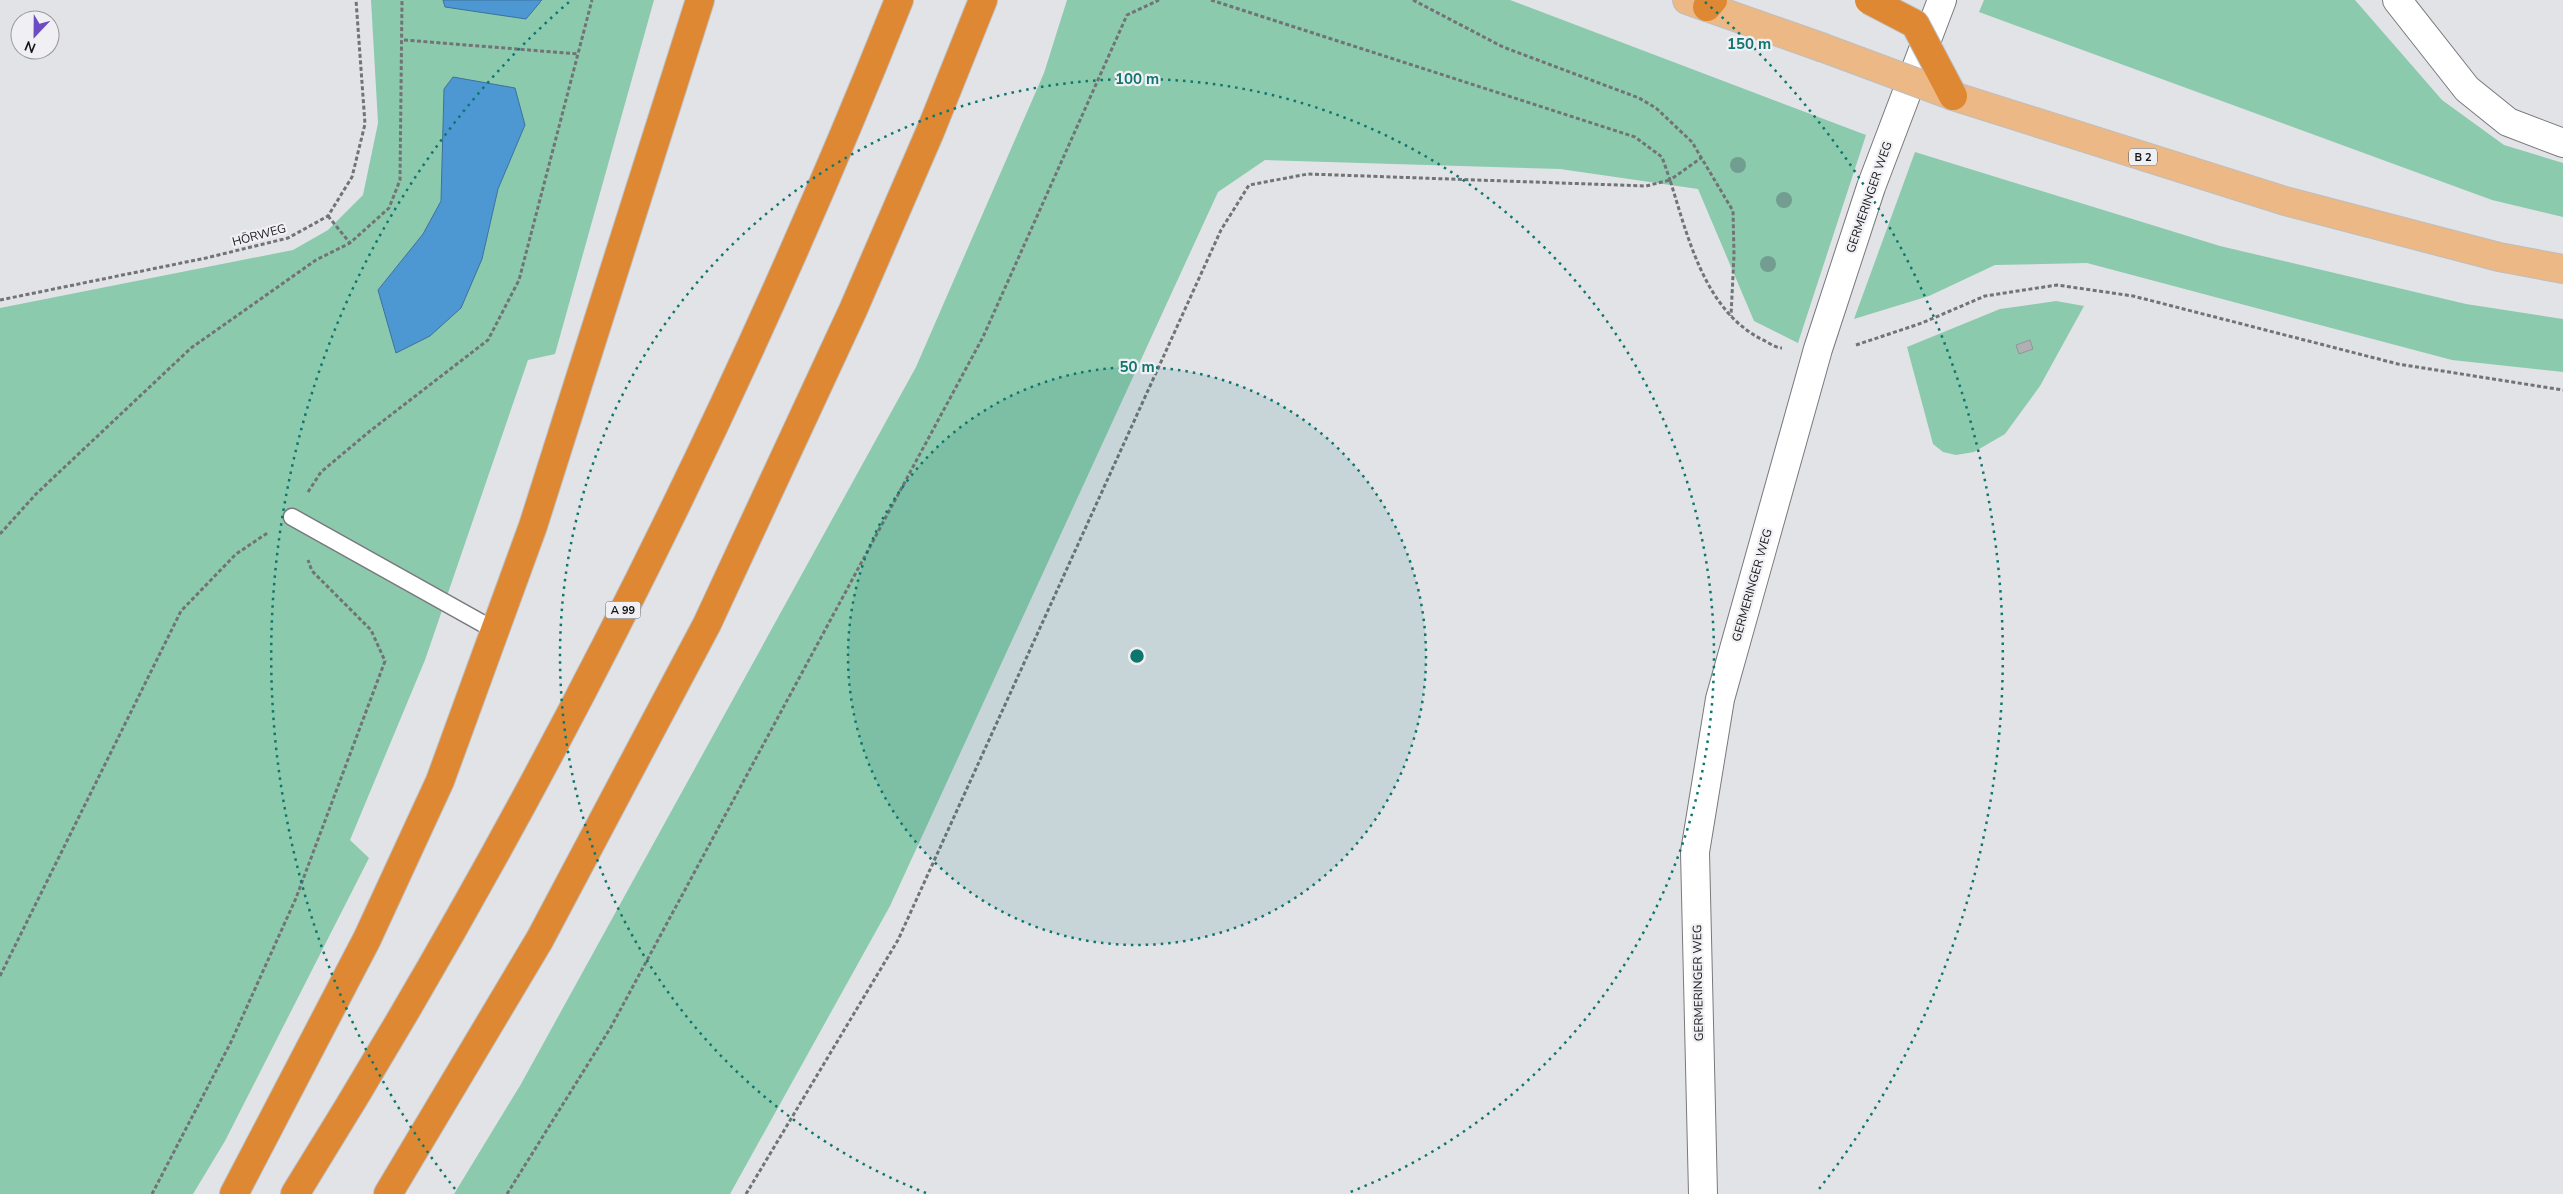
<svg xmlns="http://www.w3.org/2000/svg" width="2563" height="1194" font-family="'Nunito Sans',sans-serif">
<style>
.green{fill:#8ccaae;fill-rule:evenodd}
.water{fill:#4d98d3;stroke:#3c719b}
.building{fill:#b0b0b4;stroke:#949498}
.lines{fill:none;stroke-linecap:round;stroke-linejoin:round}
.service-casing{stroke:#79797d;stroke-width:19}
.tertiary-casing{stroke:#79797d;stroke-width:30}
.primary-casing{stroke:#bebebe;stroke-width:30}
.motorway-casing{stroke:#bebebe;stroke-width:30}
.path{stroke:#727375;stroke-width:3;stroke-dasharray:4 2.5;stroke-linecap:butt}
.service{stroke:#fff;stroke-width:16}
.tertiary{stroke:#fff;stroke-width:28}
.primary{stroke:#ecb885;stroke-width:28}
.motorway{stroke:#df8834;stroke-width:28}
.primary-bridge-casing{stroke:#bebebe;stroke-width:30;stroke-linecap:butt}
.motorway-bridge-casing{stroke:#bebebe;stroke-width:30;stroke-linecap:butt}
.primary-bridge{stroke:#ecb885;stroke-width:28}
.motorway-bridge{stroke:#df8834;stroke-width:28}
.tree{fill:#719e90}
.ring{fill:none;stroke:#0f766e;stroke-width:2.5;stroke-dasharray:2.5 5}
.labels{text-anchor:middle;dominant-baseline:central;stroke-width:4.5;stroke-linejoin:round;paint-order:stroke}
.shield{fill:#f0f0f4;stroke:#575759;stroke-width:1}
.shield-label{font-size:11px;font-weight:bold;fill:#161617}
.street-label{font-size:12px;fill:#161617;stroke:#f0f0f4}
.centre{fill:#0f766e;stroke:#f0f0f4;stroke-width:2.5}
.ring-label{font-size:15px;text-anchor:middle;font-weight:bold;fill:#0f766e;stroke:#f0f0f4;stroke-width:4.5;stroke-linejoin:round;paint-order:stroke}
</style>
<rect width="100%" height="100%" fill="#e2e3e7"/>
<g class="green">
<path d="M 371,0 L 443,0 L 445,7 L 542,2 L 542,0 L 654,0 L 555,354 L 528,360 L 425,660 L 350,840 L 369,858 L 225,1141 L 193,1194 L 0,1194 L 0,308 L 293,250 L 328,230 L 363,195 L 378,123 ZM 525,125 L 498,189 L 482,259 L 378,290 L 423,234 L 441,201 Z"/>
<polygon points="1067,0 1510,0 1866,135 1798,343 1754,321 1698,189 1560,169 1265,160 1218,192 890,906 730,1194 454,1194 521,1084 916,367 1044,73"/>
<polygon points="1984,0 2355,0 2442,100 2504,145 2563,163 2563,217 2492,200 1979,12"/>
<polygon points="1915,152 2220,246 2466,304 2563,319 2563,372 2452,360 2087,263 1995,265 1929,296 1854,319"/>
<polygon points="2056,301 2084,306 2040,386 2005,434 1974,452 1956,455 1943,452 1933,444 1907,347 2000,309"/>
</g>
<g class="water">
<polygon points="443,0 542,0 526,19 445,7"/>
<polygon points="453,77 515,88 525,125 498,189 482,259 461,308 430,336 396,353 378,290 423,234 441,201 444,89"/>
</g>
<polygon class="building" points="2030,340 2033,349 2019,354 2016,345"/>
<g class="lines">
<defs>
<polyline id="service" points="292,517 496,631"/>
<g id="tertiary">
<polyline points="2397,0 2467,89 2508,122 2563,143"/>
<polyline points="1703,1194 1695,852 1720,699 1818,349 1871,187 1942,0"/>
</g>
<g id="primary">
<polyline points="1687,0 1821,47"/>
<polyline points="1953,96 2285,201 2499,257 2563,269"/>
</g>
<g id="motorway">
<polyline points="1707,7 1713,0"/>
<polyline points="234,1194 367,939 440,781 533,526 700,0"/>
<path d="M 295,1194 C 531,816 734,414 899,0"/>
<polyline points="388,1194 540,939 707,624 853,310 930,132 983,0"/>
</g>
</defs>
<use href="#service" class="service-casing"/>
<use href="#tertiary" class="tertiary-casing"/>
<use href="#primary" class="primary-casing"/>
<use href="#motorway" class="motorway-casing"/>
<g class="path">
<polyline points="1211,0 1635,137 1662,157 1670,180 1701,158"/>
<polyline points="1413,0 1503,47 1639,98 1656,108 1692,142 1733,211 1734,255 1731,316"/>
<polyline points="404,40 579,54"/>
<polyline points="328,216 350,243"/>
<polyline points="0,300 206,258 288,238 328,216 352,177 365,124 356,0"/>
<polyline points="1856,345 1922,323 1985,296 2057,285 2133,296 2398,364 2563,390"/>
<polyline points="308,492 321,472 370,431 488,340 519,280 592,0"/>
<polyline points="0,534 36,494 191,348 316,260 350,243 389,208 400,180 402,0"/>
<polyline points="0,976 181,611 236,554 269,532"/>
<polyline points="152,1194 231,1042 296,898 385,661 371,630 312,571 308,560"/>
<polyline points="507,1194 611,1027 983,337 1127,15 1159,0"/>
<path d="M 746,1194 L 898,940 L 1221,230 L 1249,185 L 1308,174 L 1646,186 L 1670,180 C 1688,237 1704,309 1761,339 C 1768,342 1775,348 1782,348"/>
</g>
<use href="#service" class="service"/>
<use href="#tertiary" class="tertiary"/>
<use href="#primary" class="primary"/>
<use href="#motorway" class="motorway"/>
<defs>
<polyline id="primary-bridge" points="1821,47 1953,96"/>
<polyline id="motorway-bridge" points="1869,0 1915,24 1953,96"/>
</defs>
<use href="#primary-bridge" class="primary-bridge-casing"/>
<use href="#motorway-bridge" class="motorway-bridge-casing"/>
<use href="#primary-bridge" class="primary-bridge"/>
<use href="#motorway-bridge" class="motorway-bridge"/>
</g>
<g class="tree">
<circle cx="1738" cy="165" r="8"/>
<circle cx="1784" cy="200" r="8"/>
<circle cx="1768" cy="264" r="8"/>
</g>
<circle cx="1137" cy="656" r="289" fill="#0f766e" fill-opacity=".12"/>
<g class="ring">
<circle cx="1137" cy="656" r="289"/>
<path d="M926 1193A577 577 0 1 1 1348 1193"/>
<path d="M455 1189A866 866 0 0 1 569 2M1705 2A866 866 0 0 1 1819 1189"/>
</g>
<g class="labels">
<g class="shield">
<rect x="2129" y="148.5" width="28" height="17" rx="4"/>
<rect x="605.5" y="601.5" width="35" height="17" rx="4"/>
</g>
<g class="shield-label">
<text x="2143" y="157">B 2</text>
<text x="623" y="610">A 99</text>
</g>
<g class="street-label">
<text transform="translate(1869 197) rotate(-71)">GERMERINGER WEG</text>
<text transform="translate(259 235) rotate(-15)">HÖRWEG</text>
<text transform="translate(1752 585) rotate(-74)">GERMERINGER WEG</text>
<text transform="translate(1698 983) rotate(-91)">GERMERINGER WEG</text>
</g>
</g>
<circle cx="1137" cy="656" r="8" class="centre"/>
<g class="ring-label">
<text x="1749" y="49">150 m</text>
<text x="1137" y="84">100 m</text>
<text x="1137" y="372">50 m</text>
</g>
<g transform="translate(35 35) rotate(202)"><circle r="24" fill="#f0f0f4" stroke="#99999c"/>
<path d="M0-4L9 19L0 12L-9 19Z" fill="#6d4bc4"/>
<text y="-8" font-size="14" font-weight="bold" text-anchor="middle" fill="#161617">N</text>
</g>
</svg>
